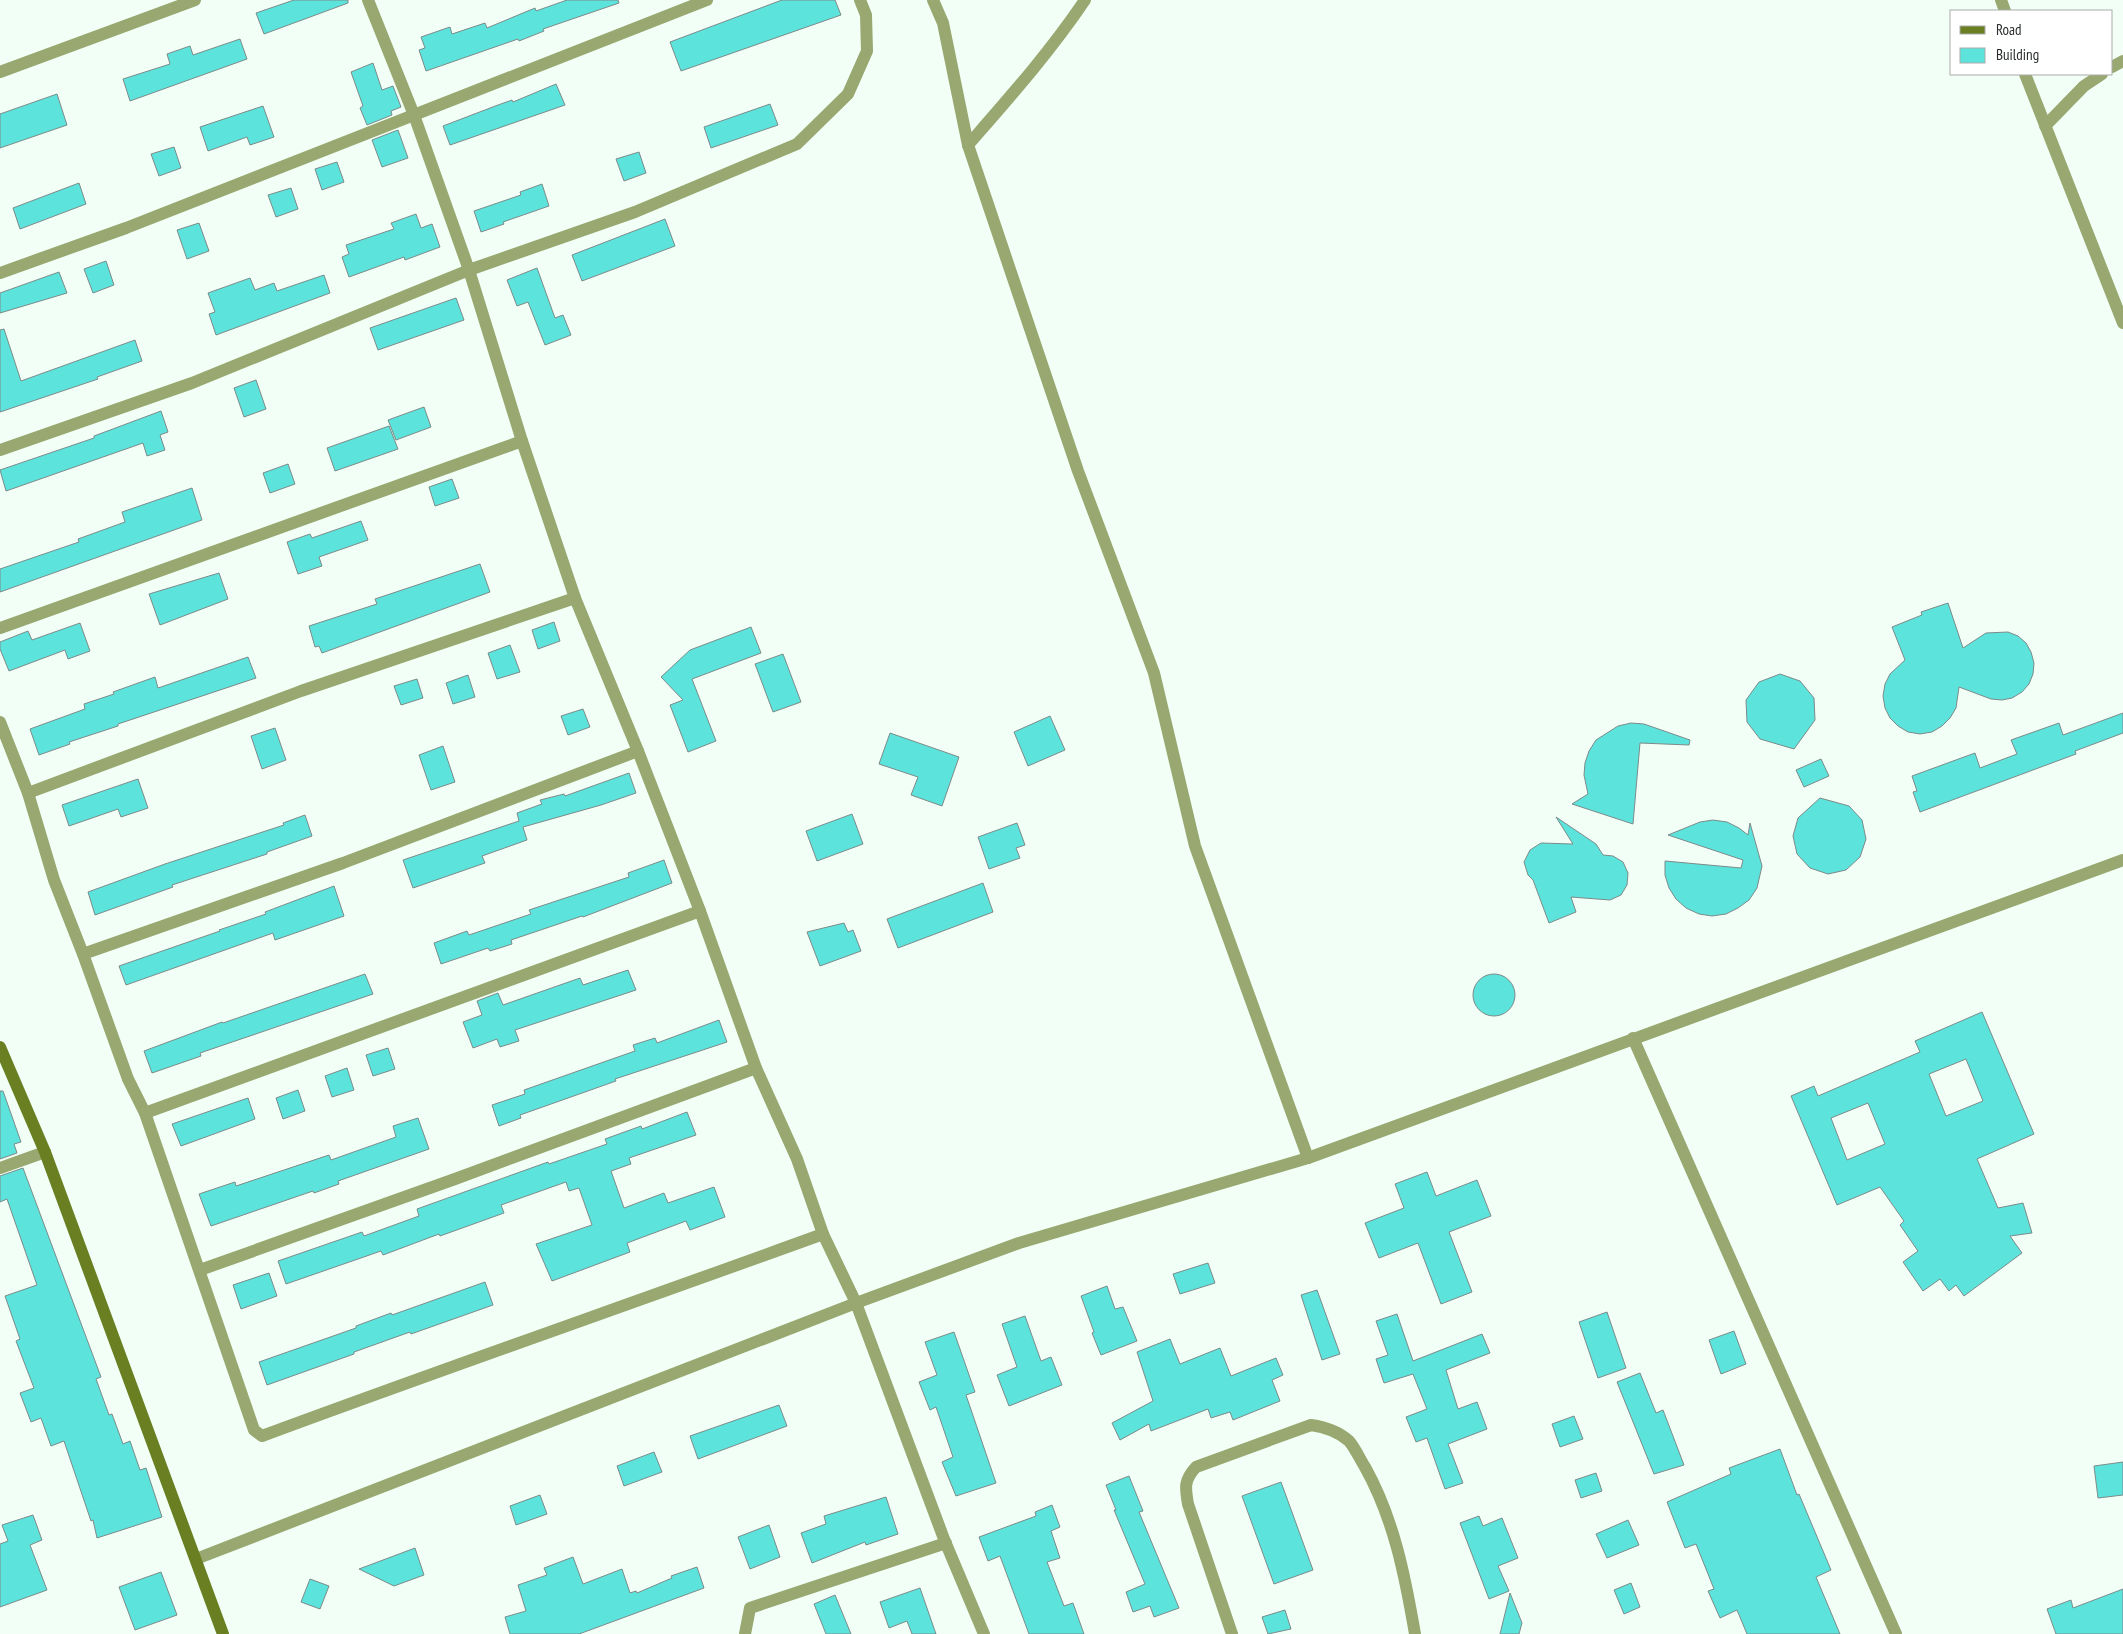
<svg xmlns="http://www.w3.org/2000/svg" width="2123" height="1634" font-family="'PT Sans Narrow',sans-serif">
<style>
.building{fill:#5ce3dc;stroke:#7c8b8a;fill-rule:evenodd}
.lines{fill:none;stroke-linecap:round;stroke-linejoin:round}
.minor{stroke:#98a870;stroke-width:12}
.secondary{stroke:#697f21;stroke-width:12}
</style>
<rect width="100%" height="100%" fill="#f2fff6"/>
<g class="building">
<polygon points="294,0 348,0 348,3 264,34 256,13"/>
<polygon points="567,0 618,0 619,3 543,29 544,31 519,41 518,39 426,71 419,50 425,48 421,37 450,27 452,34 485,23 487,28 535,8 536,11"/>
<polygon points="782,0 835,0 841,15 681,71 670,42"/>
<polygon points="240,39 247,59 130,101 123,79 170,64 167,54 190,46 193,55"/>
<polygon points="373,63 382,90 393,86 401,107 391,111 392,115 367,125 360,108 363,106 351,72"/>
<polygon points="556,84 565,105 450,145 443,126 498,105 512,100 513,102"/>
<polygon points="57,94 67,125 0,148 0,114"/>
<polygon points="770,104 778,125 711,148 704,127"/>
<polygon points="263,106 274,137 250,145 247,137 208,151 200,127"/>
<polygon points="398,130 408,158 382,167 372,140"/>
<polygon points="174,147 181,168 159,176 151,154"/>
<polygon points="639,152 646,173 624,181 616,159"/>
<polygon points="337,162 344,182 322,190 315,169"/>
<polygon points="79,183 86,204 20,229 13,208"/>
<polygon points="542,184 549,206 503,222 504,224 481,232 474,211 521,195 520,192"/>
<polygon points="291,188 298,209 276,217 268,195"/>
<polygon points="416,214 421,228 432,224 440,247 405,260 404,257 349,277 342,257 349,254 346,245 394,229 391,223"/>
<polygon points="665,219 675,246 582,281 572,255"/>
<polygon points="199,223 209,251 187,259 177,230"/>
<polygon points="106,261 114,285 93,293 84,269"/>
<polygon points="537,268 555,318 563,315 571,335 545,345 528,302 517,306 507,280"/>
<polygon points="59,272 67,293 0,313 0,293"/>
<polygon points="324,275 330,293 216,335 209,314 215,312 208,293 250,278 255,290 274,283 277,291"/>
<polygon points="456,298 464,320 378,350 370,328"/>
<polygon points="4,329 21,381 135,340 142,361 97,377 98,379 0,412 0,330"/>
<polygon points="256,380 266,409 244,417 234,388"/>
<polygon points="424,407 431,427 396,440 388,420"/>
<polygon points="161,411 168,432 160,435 165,450 147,456 143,443 6,491 0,470 94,438 94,436"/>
<polygon points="389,426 398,449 335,471 327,448"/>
<polygon points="288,464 295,484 270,493 263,473"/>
<polygon points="452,479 459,498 435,506 429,487"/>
<polygon points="192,488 202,520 0,592 0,569 79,542 78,539 125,522 122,512"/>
<polygon points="361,521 368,540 319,557 322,566 298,574 287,542 310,534 312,538"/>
<polygon points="480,564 490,592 322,653 319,646 315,647 309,626 377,604 375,599"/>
<polygon points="219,573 228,599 160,625 149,594"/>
<polygon points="1948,603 1963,648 1986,633 2008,632 2018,636 2026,643 2031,652 2034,663 2033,674 2029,684 2022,692 2012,698 2002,700 1991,699 1959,687 1956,708 1950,718 1942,726 1932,732 1920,734 1908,732 1898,726 1890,718 1885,708 1883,696 1885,684 1890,674 1905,660 1892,627 1922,615 1921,612"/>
<polygon points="554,622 560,641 538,649 532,630"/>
<polygon points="80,623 90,651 68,659 65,650 9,671 0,649 0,642 28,631 32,640"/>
<polygon points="751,627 761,653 692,679 716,741 688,752 670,705 683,700 661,677 690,650"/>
<polygon points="510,645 520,672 497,679 488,653"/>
<polygon points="783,654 801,702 773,712 755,664"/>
<polygon points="248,657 256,678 118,724 118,726 69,742 70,744 39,755 30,729 85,709 84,704 114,694 113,692 155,677 158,688"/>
<polygon points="1780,674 1800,681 1814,698 1815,720 1794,749 1760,739 1747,722 1746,700 1759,682"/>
<polygon points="468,675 475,697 453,704 446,683"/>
<polygon points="417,679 423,698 401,705 394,686"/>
<polygon points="583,709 590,727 568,735 561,716"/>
<polygon points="2123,713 2123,733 2075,751 2076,754 1920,812 1913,792 1917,791 1912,776 1975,753 1980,768 2017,754 2011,740 2059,723 2063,735"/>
<polygon points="1050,716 1065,750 1028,766 1014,732"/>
<polygon points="1631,723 1644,724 1690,740 1689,745 1640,743 1633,824 1572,804 1588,794 1584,775 1585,763 1589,751 1596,740 1618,726"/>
<polygon points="275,728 286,760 262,769 251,736"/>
<polygon points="890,733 959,757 942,806 911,795 918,777 879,764"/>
<polygon points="443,746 455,782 431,790 419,755"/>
<polygon points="1821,759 1829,776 1804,787 1796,770"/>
<polygon points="629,773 636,793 601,805 523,827 527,840 482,856 485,863 413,888 403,860 519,821 517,813 542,804 540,800 564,794 565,796"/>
<polygon points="138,779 148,808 121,817 118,809 69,826 62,805"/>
<polygon points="1820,798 1849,806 1862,820 1866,839 1860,857 1846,870 1828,874 1810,868 1797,854 1793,836 1798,818"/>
<polygon points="852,814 863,844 817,861 806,831"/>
<polygon points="305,815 312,836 267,852 267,854 172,885 173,887 95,915 88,892 165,864 284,825 283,823"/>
<polygon points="1556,817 1596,844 1603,855 1613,856 1623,862 1628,873 1627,885 1621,895 1610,900 1571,897 1576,912 1549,923 1533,880 1528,875 1524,862 1530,850 1541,843 1573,844"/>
<polygon points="1713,820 1727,822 1739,828 1748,835 1750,823 1762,866 1757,888 1749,900 1738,908 1726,914 1712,916 1699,914 1686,908 1676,899 1669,888 1665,875 1665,861 1741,868 1743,860 1668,835 1700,822"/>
<polygon points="1017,823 1025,845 1016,848 1020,858 989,869 978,837"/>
<polygon points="664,860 672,883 583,917 582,916 511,940 512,944 490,951 488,948 441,964 434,943 467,931 469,935 531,914 529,910 629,877 628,873"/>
<polygon points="983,883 993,912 898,948 887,919"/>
<polygon points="334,886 344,916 275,940 273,933 126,985 119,966 220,931 219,930 266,914 265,912"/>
<polygon points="844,923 848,932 853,930 861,951 820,966 807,932"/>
<polygon points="628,970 636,990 515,1030 519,1041 500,1047 497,1039 473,1048 463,1022 482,1015 477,1001 498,993 503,1005 580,978 583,985"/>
<circle cx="1494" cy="995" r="21"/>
<polygon points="365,974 373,994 200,1053 201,1056 152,1073 144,1051 222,1022 223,1023"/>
<path d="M 1982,1012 L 2034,1134 L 1977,1159 L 1998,1208 L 2023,1203 L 2032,1233 L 2010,1236 L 2022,1253 L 1964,1296 L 1956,1285 L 1949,1291 L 1940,1279 L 1923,1291 L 1903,1262 L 1918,1251 L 1900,1225 L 1904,1221 L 1880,1187 L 1837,1205 L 1791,1096 L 1814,1086 L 1818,1096 L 1920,1052 L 1915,1041 ZM 1966,1059 L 1983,1101 L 1946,1116 L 1929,1074 ZM 1868,1103 L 1885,1144 L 1847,1160 L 1831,1118 Z"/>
<polygon points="719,1020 727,1042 615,1079 616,1081 520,1115 521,1118 499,1126 492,1105 525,1094 524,1090 635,1051 633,1045 655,1038 657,1043"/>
<polygon points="388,1048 395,1069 373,1076 366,1055"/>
<polygon points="347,1068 354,1090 332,1097 325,1076"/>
<polygon points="298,1090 305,1111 283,1119 276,1098"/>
<polygon points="0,1091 3,1091 21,1142 14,1144 17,1153 0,1159"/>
<polygon points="248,1098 255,1119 181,1146 172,1124"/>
<polygon points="687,1112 696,1135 629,1158 631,1164 611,1171 624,1208 664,1193 668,1203 714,1187 725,1217 690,1230 686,1221 627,1243 630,1252 552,1281 536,1244 592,1225 579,1188 569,1191 566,1182 501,1205 504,1213 440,1236 439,1234 383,1255 381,1251 286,1284 278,1261 362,1232 364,1236 419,1216 417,1209 548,1162 549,1164 607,1144 605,1139 641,1126 642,1129"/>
<polygon points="418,1118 429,1149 338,1181 339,1184 314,1193 313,1191 211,1226 199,1194 235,1182 236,1186 329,1155 331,1160 396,1137 393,1126"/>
<polygon points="23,1168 101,1377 96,1379 109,1415 112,1414 123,1444 130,1441 140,1470 146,1468 162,1517 97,1538 93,1520 91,1521 64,1441 51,1446 41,1418 31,1422 20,1393 34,1388 16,1341 20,1339 5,1296 37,1285 7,1199 0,1202 0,1176"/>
<polygon points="1427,1172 1436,1196 1477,1180 1491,1216 1449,1232 1472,1292 1441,1304 1418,1243 1379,1258 1365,1223 1404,1208 1395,1184"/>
<polygon points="1208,1263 1215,1283 1180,1294 1173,1274"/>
<polygon points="269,1273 277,1296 241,1309 233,1285"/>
<polygon points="485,1282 493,1305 411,1334 410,1332 354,1352 354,1354 267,1385 259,1362 356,1328 356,1326 391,1313 392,1315"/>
<polygon points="1107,1286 1115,1309 1123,1307 1137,1341 1101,1355 1092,1333 1094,1332 1081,1296"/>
<polygon points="1317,1290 1340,1354 1322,1360 1301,1295"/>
<polygon points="1607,1312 1626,1368 1598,1378 1579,1322"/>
<polygon points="1397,1314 1413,1361 1482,1334 1490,1353 1446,1370 1458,1409 1477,1402 1487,1429 1448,1444 1463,1483 1445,1489 1427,1438 1416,1442 1406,1417 1427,1409 1413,1374 1384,1383 1376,1359 1388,1355 1376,1321"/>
<polygon points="1025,1316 1041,1361 1051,1357 1062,1385 1009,1406 997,1375 1017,1367 1002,1324"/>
<polygon points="1734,1331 1746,1364 1721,1374 1709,1340"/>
<polygon points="954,1332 975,1392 966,1395 996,1483 956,1496 942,1462 953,1457 936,1407 930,1410 919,1382 937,1375 925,1342"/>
<polygon points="1170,1339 1180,1364 1220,1348 1231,1376 1276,1358 1283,1375 1272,1380 1280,1401 1233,1420 1230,1412 1211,1418 1208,1409 1151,1431 1149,1424 1120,1440 1112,1423 1153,1401 1137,1352"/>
<polygon points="1640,1373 1656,1413 1663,1410 1684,1465 1654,1474 1617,1382"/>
<polygon points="779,1405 787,1426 698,1459 690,1436"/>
<polygon points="1574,1416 1583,1439 1560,1447 1552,1424"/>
<polygon points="1780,1449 1797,1495 1799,1494 1831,1570 1816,1577 1840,1634 1747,1634 1737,1610 1720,1618 1708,1591 1714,1589 1696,1544 1685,1548 1667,1502 1731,1474 1729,1468"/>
<polygon points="654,1452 662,1472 624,1486 617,1466"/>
<polygon points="2123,1462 2123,1495 2098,1498 2094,1466"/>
<polygon points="1596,1473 1602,1491 1581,1498 1575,1480"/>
<polygon points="1129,1476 1143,1511 1139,1512 1179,1608 1154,1617 1150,1606 1133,1612 1126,1592 1145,1584 1114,1510 1116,1510 1106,1485"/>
<polygon points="1281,1482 1313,1570 1274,1584 1242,1496"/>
<polygon points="540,1495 547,1514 516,1525 510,1506"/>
<polygon points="886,1497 898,1534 866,1545 865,1542 812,1563 801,1533 826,1524 824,1516"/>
<polygon points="1052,1505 1060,1527 1051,1531 1060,1558 1047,1562 1064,1606 1073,1603 1084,1634 1029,1634 1000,1556 988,1561 979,1537 1036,1516 1035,1512"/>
<polygon points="33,1515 42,1540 30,1545 47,1590 0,1607 0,1544 8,1541 2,1525"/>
<polygon points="1479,1516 1483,1526 1502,1518 1518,1558 1498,1566 1509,1591 1489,1599 1460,1523"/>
<polygon points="1628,1520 1639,1545 1607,1558 1596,1534"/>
<polygon points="769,1525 780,1557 750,1569 738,1537"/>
<polygon points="415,1548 424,1575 394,1586 359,1569"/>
<polygon points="573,1557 583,1584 622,1569 630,1593 636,1591 637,1593 672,1578 671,1576 697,1567 704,1588 579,1634 510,1634 505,1617 526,1611 518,1585 547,1575 544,1568"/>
<polygon points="161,1572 177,1615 135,1630 119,1587"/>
<polygon points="310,1579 329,1586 320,1609 301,1602"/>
<polygon points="1631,1583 1640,1607 1624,1614 1614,1590"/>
<polygon points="920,1588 936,1634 912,1634 907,1621 889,1628 880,1602"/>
<polygon points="2123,1589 2123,1634 2056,1634 2047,1609 2071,1600 2073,1608"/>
<polygon points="1510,1593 1522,1623 1519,1634 1500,1634"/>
<polygon points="835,1595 851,1634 826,1634 814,1604"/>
<polygon points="1285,1610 1291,1629 1268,1634 1262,1617"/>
</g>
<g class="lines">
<g class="minor">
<polyline points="933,0 943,23 968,145 1078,471 1154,673 1195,846 1308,1158"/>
<polyline points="2001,0 2005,11"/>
<polyline points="2112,67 2123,61"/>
<polyline points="0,72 195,0"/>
<polyline points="2025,74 2123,323"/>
<polyline points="2045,126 2084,86 2102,74"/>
<path d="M 968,145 C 1009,98 1050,52 1085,0"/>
<polyline points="0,273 126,228 707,0"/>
<polyline points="0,450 192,383 469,270 635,212 797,144 848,94 867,51 866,15 860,0"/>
<polyline points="0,628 522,441"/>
<path d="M 0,722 L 28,793 L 54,880 L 83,954 L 128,1079 L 145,1113 L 254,1430 L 262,1436 C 448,1367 636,1302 823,1234 L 797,1159 L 756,1068 L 700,911 L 638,751 L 575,598 L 522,441 L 469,270 L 414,115 L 368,0"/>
<polyline points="28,793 301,691 575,598"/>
<polyline points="83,954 343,863 638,751"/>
<polyline points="1633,1038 1896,1634"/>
<polyline points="145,1113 700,911"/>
<polyline points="0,1168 45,1152"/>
<polyline points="823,1234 856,1303 944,1539 984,1634"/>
<polyline points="200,1270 455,1179 756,1068"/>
<polyline points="196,1559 856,1303 1019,1243 1308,1158 2123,860"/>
<polyline points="745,1634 750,1608 946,1543"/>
<path d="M 1232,1634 L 1188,1504 C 1185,1487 1184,1480 1196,1467 L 1311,1425 C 1325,1427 1338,1431 1349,1441 C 1355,1448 1360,1459 1365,1467 C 1394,1519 1405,1576 1415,1634"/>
</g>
<polyline class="secondary" points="0,1047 45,1152 223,1634"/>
</g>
<rect x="1950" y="10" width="162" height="65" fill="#ffffff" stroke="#a9aba9"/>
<rect x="1960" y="26" width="25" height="8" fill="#697f21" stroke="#a9aba9"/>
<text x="1996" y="35" font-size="15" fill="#282d29">Road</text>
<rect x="1960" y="48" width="25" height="15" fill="#5ce3dc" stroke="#a9aba9"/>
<text x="1996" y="60" font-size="15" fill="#282d29">Building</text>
</svg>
